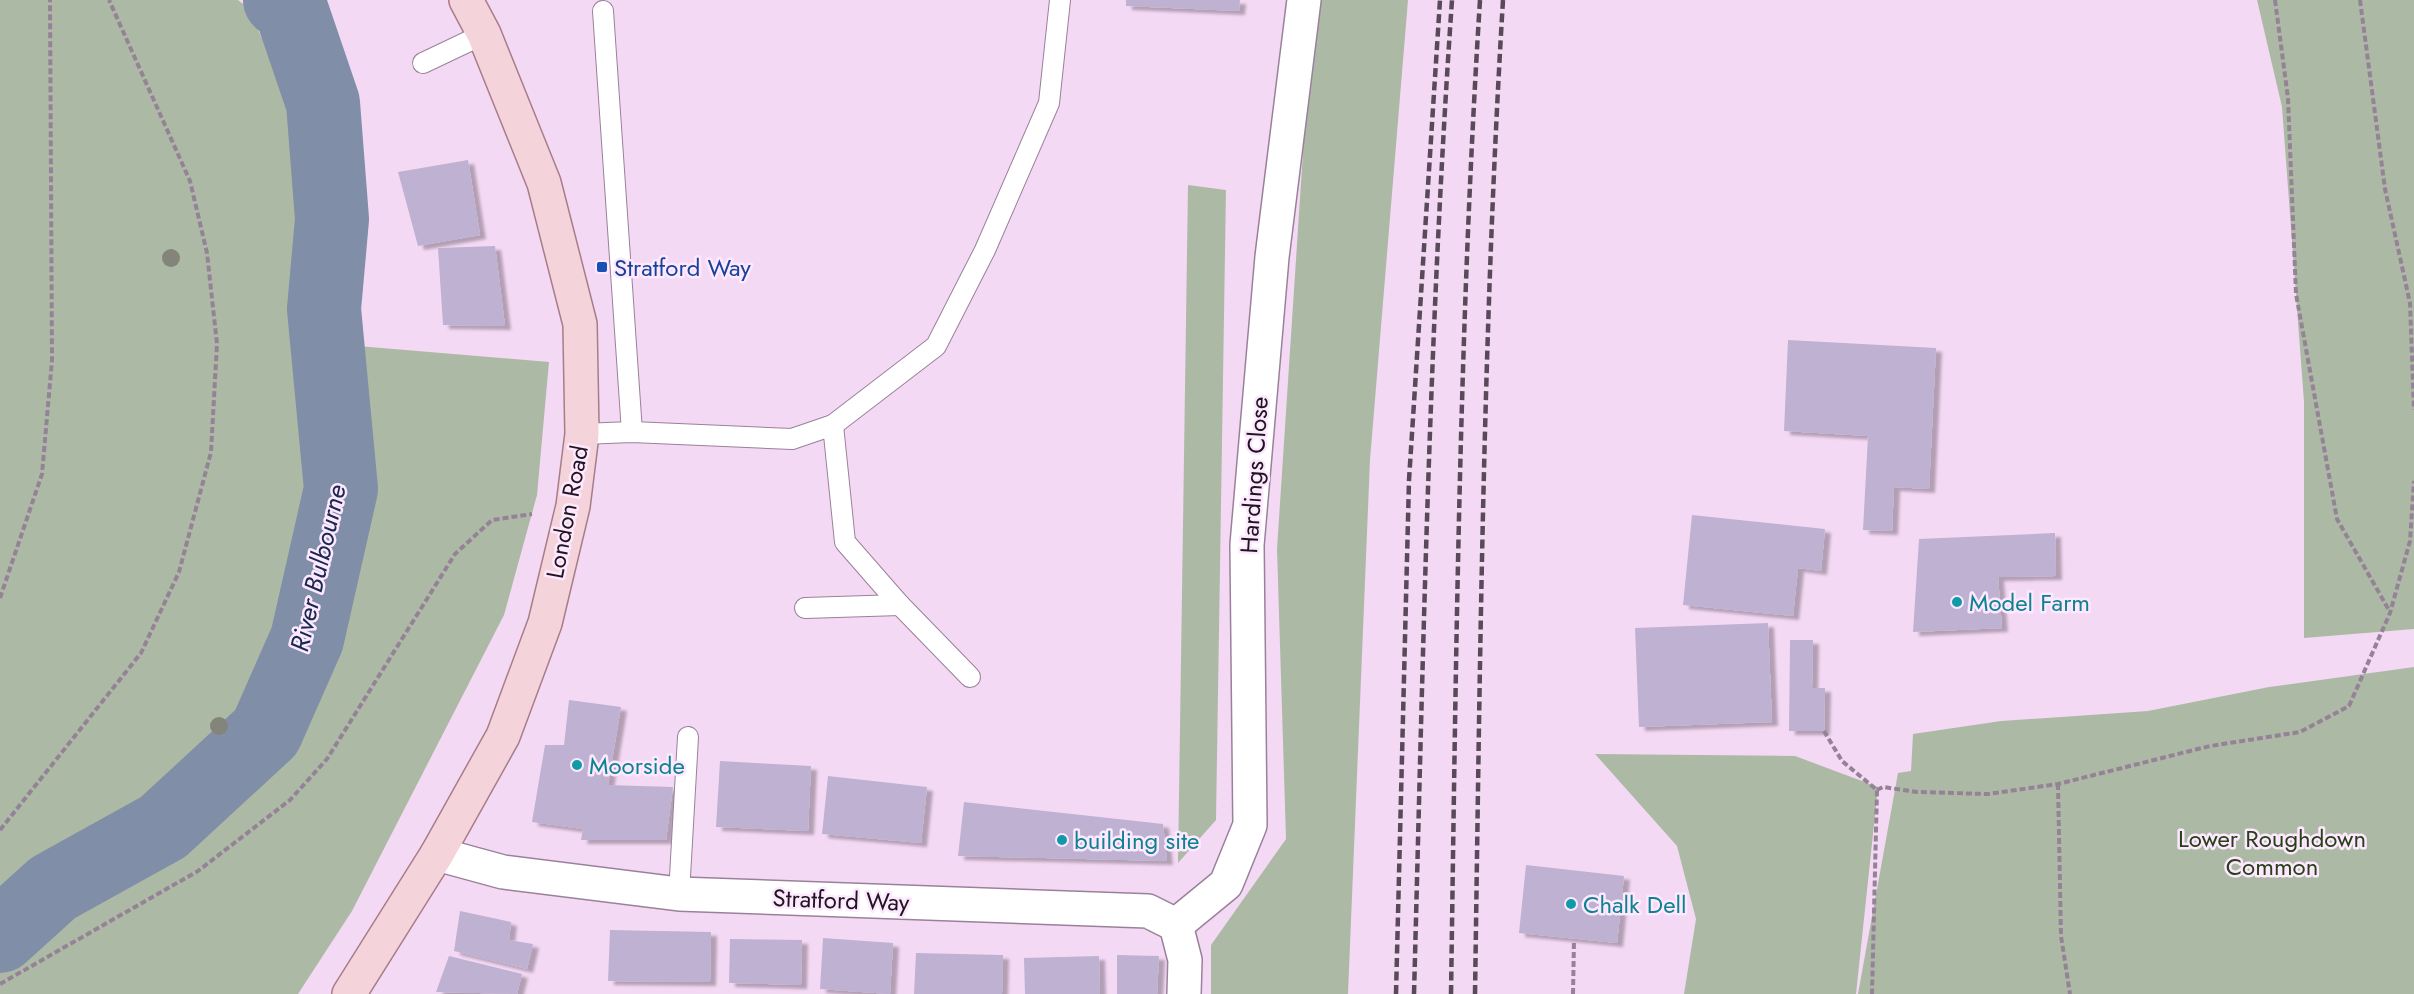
<svg xmlns="http://www.w3.org/2000/svg" width="2414" height="994" font-family="Jost,sans-serif">
<style>
.green{fill:#acbaa5}
.lines{fill:none;stroke-linecap:round;stroke-linejoin:round}
.river{stroke:#808ea8;stroke-width:74}
.building{fill:#bfb1d1;filter:url(#shadow)}
.lane-casing{stroke:#9a819b;stroke-width:22}
.street-casing{stroke:#9a819b;stroke-width:36}
.primary-casing{stroke:#a67d89;stroke-width:36}
.path{stroke:#958296;stroke-width:4;stroke-dasharray:6 3;stroke-linecap:butt}
.lane{stroke:#fff;stroke-width:20}
.street{stroke:#fff;stroke-width:33}
.primary{stroke:#f5d3da;stroke-width:33}
.rail{stroke:#584a58;stroke-width:4.5;stroke-dasharray:9 4.5;stroke-linecap:butt}
.tree{fill:#83857a}
.transit-dot{fill:#1a4fb4;stroke:#fee8ff;stroke-width:2}
.culture-dot{fill:#0f9aa8;stroke:#fee8ff;stroke-width:2}
.labels{text-anchor:middle;dominant-baseline:central;stroke-width:5;stroke-linejoin:round;paint-order:stroke}
.transit-label{font-size:24px;fill:#164399;stroke:#fee8ff;text-anchor:start}
.street-label{font-size:24px;fill:#1e151e;stroke:#fee8ff}
.culture-label{font-size:24px;fill:#0d838f;stroke:#fee8ff;text-anchor:start}
.park-label{font-size:24px;fill:#274016;stroke:#fee8ff}
.water-label{font-size:26px;font-style:italic;fill:#16294e;stroke:#fee8ff}
</style>
<defs>
<filter id="shadow"><feDropShadow dx="6" dy="4" stdDeviation="1.5" flood-color="#0004"/></filter>
</defs>
<rect width="100%" height="100%" fill="#f4d9f5"/>
<g class="green">
<polygon points="0,0 238,0 247,7 303,123 298,341 549,362 537,495 504,615 352,911 298,994 0,994"/>
<polygon points="1313,0 1408,0 1370,460 1348,994 1211,994 1211,945 1286,839 1277,549"/>
<polygon points="2257,0 2414,0 2414,629 2304,638 2304,402 2282,107"/>
<polygon points="1188,185 1226,190 1216,820 1178,863"/>
<polygon points="2414,667 2414,994 1858,994 1898,773 1911,771 1913,734 2001,721 2148,711 2269,687"/>
<polygon points="1595,754 1795,756 1878,787 1856,994 1684,994 1696,919 1677,846"/>
</g>
<g class="lines">
<polyline class="river" points="0,936 53,888 163,827 266,732 307,639 341,489 324,309 332,219 323,103 291,9 280,0"/>
</g>
<g class="building">
<polygon points="1126,0 1240,0 1239,11 1126,6"/>
<polygon points="468,160 480,235 418,246 398,172"/>
<polygon points="495,246 505,326 443,325 438,248"/>
<polygon points="1788,340 1936,348 1929,489 1894,487 1892,531 1863,530 1868,436 1784,431"/>
<polygon points="1692,515 1825,529 1821,571 1798,568 1793,616 1683,605"/>
<polygon points="2055,533 2056,576 1998,577 2002,628 1913,632 1919,539"/>
<polygon points="1768,623 1772,722 1639,727 1635,628"/>
<polygon points="1790,640 1813,640 1812,688 1825,688 1824,731 1789,731"/>
<polygon points="569,700 621,707 608,785 673,787 666,840 581,840 583,829 532,822 545,745 564,745"/>
<polygon points="720,761 811,766 808,831 716,827"/>
<polygon points="828,776 927,787 921,843 822,834"/>
<polygon points="964,802 1163,824 1167,861 958,856"/>
<polygon points="1526,865 1624,876 1617,943 1519,933"/>
<polygon points="460,911 511,922 509,940 533,944 527,969 454,951"/>
<polygon points="610,930 711,932 710,982 608,981"/>
<polygon points="823,938 893,943 890,994 820,989"/>
<polygon points="730,939 802,940 801,985 729,983"/>
<polygon points="916,953 1003,955 1002,994 914,994"/>
<polygon points="1117,955 1159,956 1157,994 1117,994"/>
<polygon points="449,956 522,974 517,994 436,992"/>
<polygon points="1099,956 1100,994 1025,994 1024,958"/>
</g>
<g class="lines">
<defs>
<g id="lane">
<polyline points="603,11 632,432"/>
<polyline points="423,63 484,34"/>
<polyline points="833,425 936,346 985,250 1049,103 1060,0"/>
<polyline points="582,434 632,432 792,439 833,425 845,542 900,605 970,677"/>
<polyline points="805,608 900,605"/>
<polyline points="679,894 688,737"/>
</g>
<g id="street">
<polyline points="437,854 503,872 679,894 1148,911 1176,925"/>
<polyline points="1176,925 1226,884 1250,825 1247,545 1272,257 1304,0"/>
<polyline points="1176,925 1185,960 1184,994"/>
</g>
<polyline id="primary" points="349,994 437,854 503,736 545,623 573,506 582,434 580,324 544,183 484,34 466,0"/>
</defs>
<use href="#lane" class="lane-casing"/>
<use href="#street" class="street-casing"/>
<use href="#primary" class="primary-casing"/>
<g class="path">
<polyline points="2275,0 2288,98 2296,294 2337,519 2390,612"/>
<polyline points="2360,0 2385,189 2410,303 2414,410"/>
<polyline points="0,598 42,474 52,360 50,0"/>
<polyline points="1824,731 1842,761 1877,790 1872,994"/>
<polyline points="2058,784 2061,936 2070,994"/>
<polyline points="1877,790 1883,787 1917,792 1988,794 2058,784 2210,746 2300,732 2349,706 2390,613 2410,541 2414,481"/>
<polyline points="0,830 141,653 179,572 211,452 217,344 207,253 190,181 109,0"/>
<polyline points="0,984 198,871 290,800 327,759 455,554 492,520 532,514"/>
<polyline points="1573,994 1574,940"/>
</g>
<use href="#lane" class="lane"/>
<use href="#street" class="street"/>
<use href="#primary" class="primary"/>
<g class="rail">
<polyline points="1396,994 1409,480 1440,0"/>
<path d="M 1414,994 C 1423,662 1429,331 1452,0"/>
<path d="M 1451,994 C 1456,662 1459,331 1480,0"/>
<path d="M 1475,994 C 1480,662 1483,331 1503,0"/>
</g>
</g>
<g class="tree">
<circle cx="171" cy="258" r="9"/>
<circle cx="219" cy="726" r="9"/>
</g>
<rect class="transit-dot" x="596" y="261" width="12" height="12" rx="3"/>
<g class="culture-dot">
<circle cx="1957" cy="602" r="6"/>
<circle cx="577" cy="765" r="6"/>
<circle cx="1062" cy="840" r="6"/>
<circle cx="1571" cy="904" r="6"/>
</g>
<g class="labels">
<g class="transit-label">
<text x="614" y="267">Stratford Way</text>
</g>
<g class="street-label">
<text transform="translate(1254 475) rotate(-86)">Hardings Close</text>
<text transform="translate(567 512) rotate(-79)">London Road</text>
<text transform="translate(841 900) rotate(2)">Stratford Way</text>
</g>
<g class="culture-label">
<text x="1969" y="602">Model Farm</text>
<text x="589" y="765">Moorside</text>
<text x="1074" y="840">building site</text>
<text x="1583" y="904">Chalk Dell</text>
</g>
<g class="park-label">
<text x="2272" y="838">Lower Roughdown<tspan x="2272" dy="28">Common</tspan></text>
</g>
<g class="water-label">
<text transform="translate(318 568) rotate(-77)">River Bulbourne</text>
</g>
</g>
</svg>
